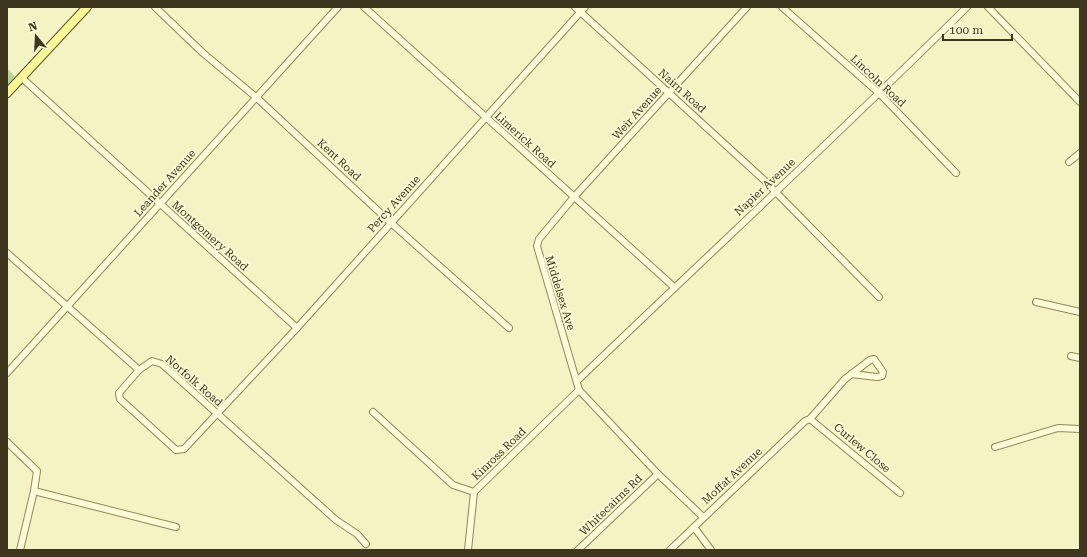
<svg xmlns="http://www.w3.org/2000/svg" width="1087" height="557" font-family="'Roboto Serif',serif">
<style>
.green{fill:#bbd496}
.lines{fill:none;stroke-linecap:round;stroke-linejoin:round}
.minor-casing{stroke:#918757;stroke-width:8}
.major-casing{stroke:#5f522c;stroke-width:10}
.minor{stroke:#fdfcd9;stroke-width:6}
.major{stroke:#fbf898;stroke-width:8}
.labels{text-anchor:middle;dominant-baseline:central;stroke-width:3.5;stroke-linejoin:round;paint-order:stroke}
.street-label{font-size:11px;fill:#3f371d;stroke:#fafad5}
</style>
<rect width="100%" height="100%" fill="#f4f3c4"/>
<polygon class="green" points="7,68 18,80 7,91"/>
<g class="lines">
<defs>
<g id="minor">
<polyline points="155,7 203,53 257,98 390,222 509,328"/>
<polyline points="364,7 674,287"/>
<polyline points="575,7 764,180 879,297"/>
<polyline points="782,7 880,94 956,173"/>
<polyline points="988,7 1080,102"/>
<polyline points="22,78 297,328"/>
<polyline points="1069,162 1080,153"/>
<polyline points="7,253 139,370 152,361 162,364 336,520 357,534 366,544"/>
<polyline points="1036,302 1080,312"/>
<polyline points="1071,356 1080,358"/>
<polyline points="139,370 119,393 120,399 176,450 184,449 297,328 585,7"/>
<polyline points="7,373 338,7"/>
<path d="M 577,381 C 707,256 839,134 967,7"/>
<polyline points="373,412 453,485 474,492 579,390"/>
<polyline points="810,419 900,493"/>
<polyline points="7,442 37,471 34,491 20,550"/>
<polyline points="995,447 1058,428 1080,429"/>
<polyline points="34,491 176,527"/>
<polyline points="703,517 658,474 579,390 537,246 539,239 574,197 747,7"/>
<polyline points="694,527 711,550"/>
<polyline points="468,550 474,492"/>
<polyline points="578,550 658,474"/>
<polyline points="670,550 805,421 810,419 845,379 870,360 874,359 883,372 882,376 877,377 851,374"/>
</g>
<polyline id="major" points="7,93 87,7"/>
</defs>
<use href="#minor" class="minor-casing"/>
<use href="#major" class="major-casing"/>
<use href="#minor" class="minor"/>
<use href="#major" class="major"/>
</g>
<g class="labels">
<g class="street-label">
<text transform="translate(878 81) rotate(43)">Lincoln Road</text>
<text transform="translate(682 91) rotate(42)">Nairn Road</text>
<text transform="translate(637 113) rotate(-48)">Weir Avenue</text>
<text transform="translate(525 140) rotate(42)">Limerick Road</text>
<text transform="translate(339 160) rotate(43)">Kent Road</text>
<text transform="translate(165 183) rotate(-48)">Leander Avenue</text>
<text transform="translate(765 187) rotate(-43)">Napier Avenue</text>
<text transform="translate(394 204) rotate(-48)">Percy Avenue</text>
<text transform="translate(210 236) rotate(42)">Montgomery Road</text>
<text transform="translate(560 293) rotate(73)">Middelsex Ave</text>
<text transform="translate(194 381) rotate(41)">Norfolk Road</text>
<text transform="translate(862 448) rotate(40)">Curlew Close</text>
<text transform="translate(499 454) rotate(-44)">Kinross Road</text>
<text transform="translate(732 476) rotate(-43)">Moffat Avenue</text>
<text transform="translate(611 505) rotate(-44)">Whitecairns Rd</text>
</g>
</g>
<rect width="1087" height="557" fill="none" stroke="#3f371d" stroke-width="16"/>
<g transform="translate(36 36) rotate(342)" stroke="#fafad5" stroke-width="3" paint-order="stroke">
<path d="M0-3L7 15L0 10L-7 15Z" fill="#3f371d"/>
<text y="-6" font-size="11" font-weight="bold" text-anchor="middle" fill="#3f371d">N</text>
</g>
<path d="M943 34v6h69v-6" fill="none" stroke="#3f371d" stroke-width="2"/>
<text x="949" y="34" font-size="12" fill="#3f371d" stroke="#fafad5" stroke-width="3" paint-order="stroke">100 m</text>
</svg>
